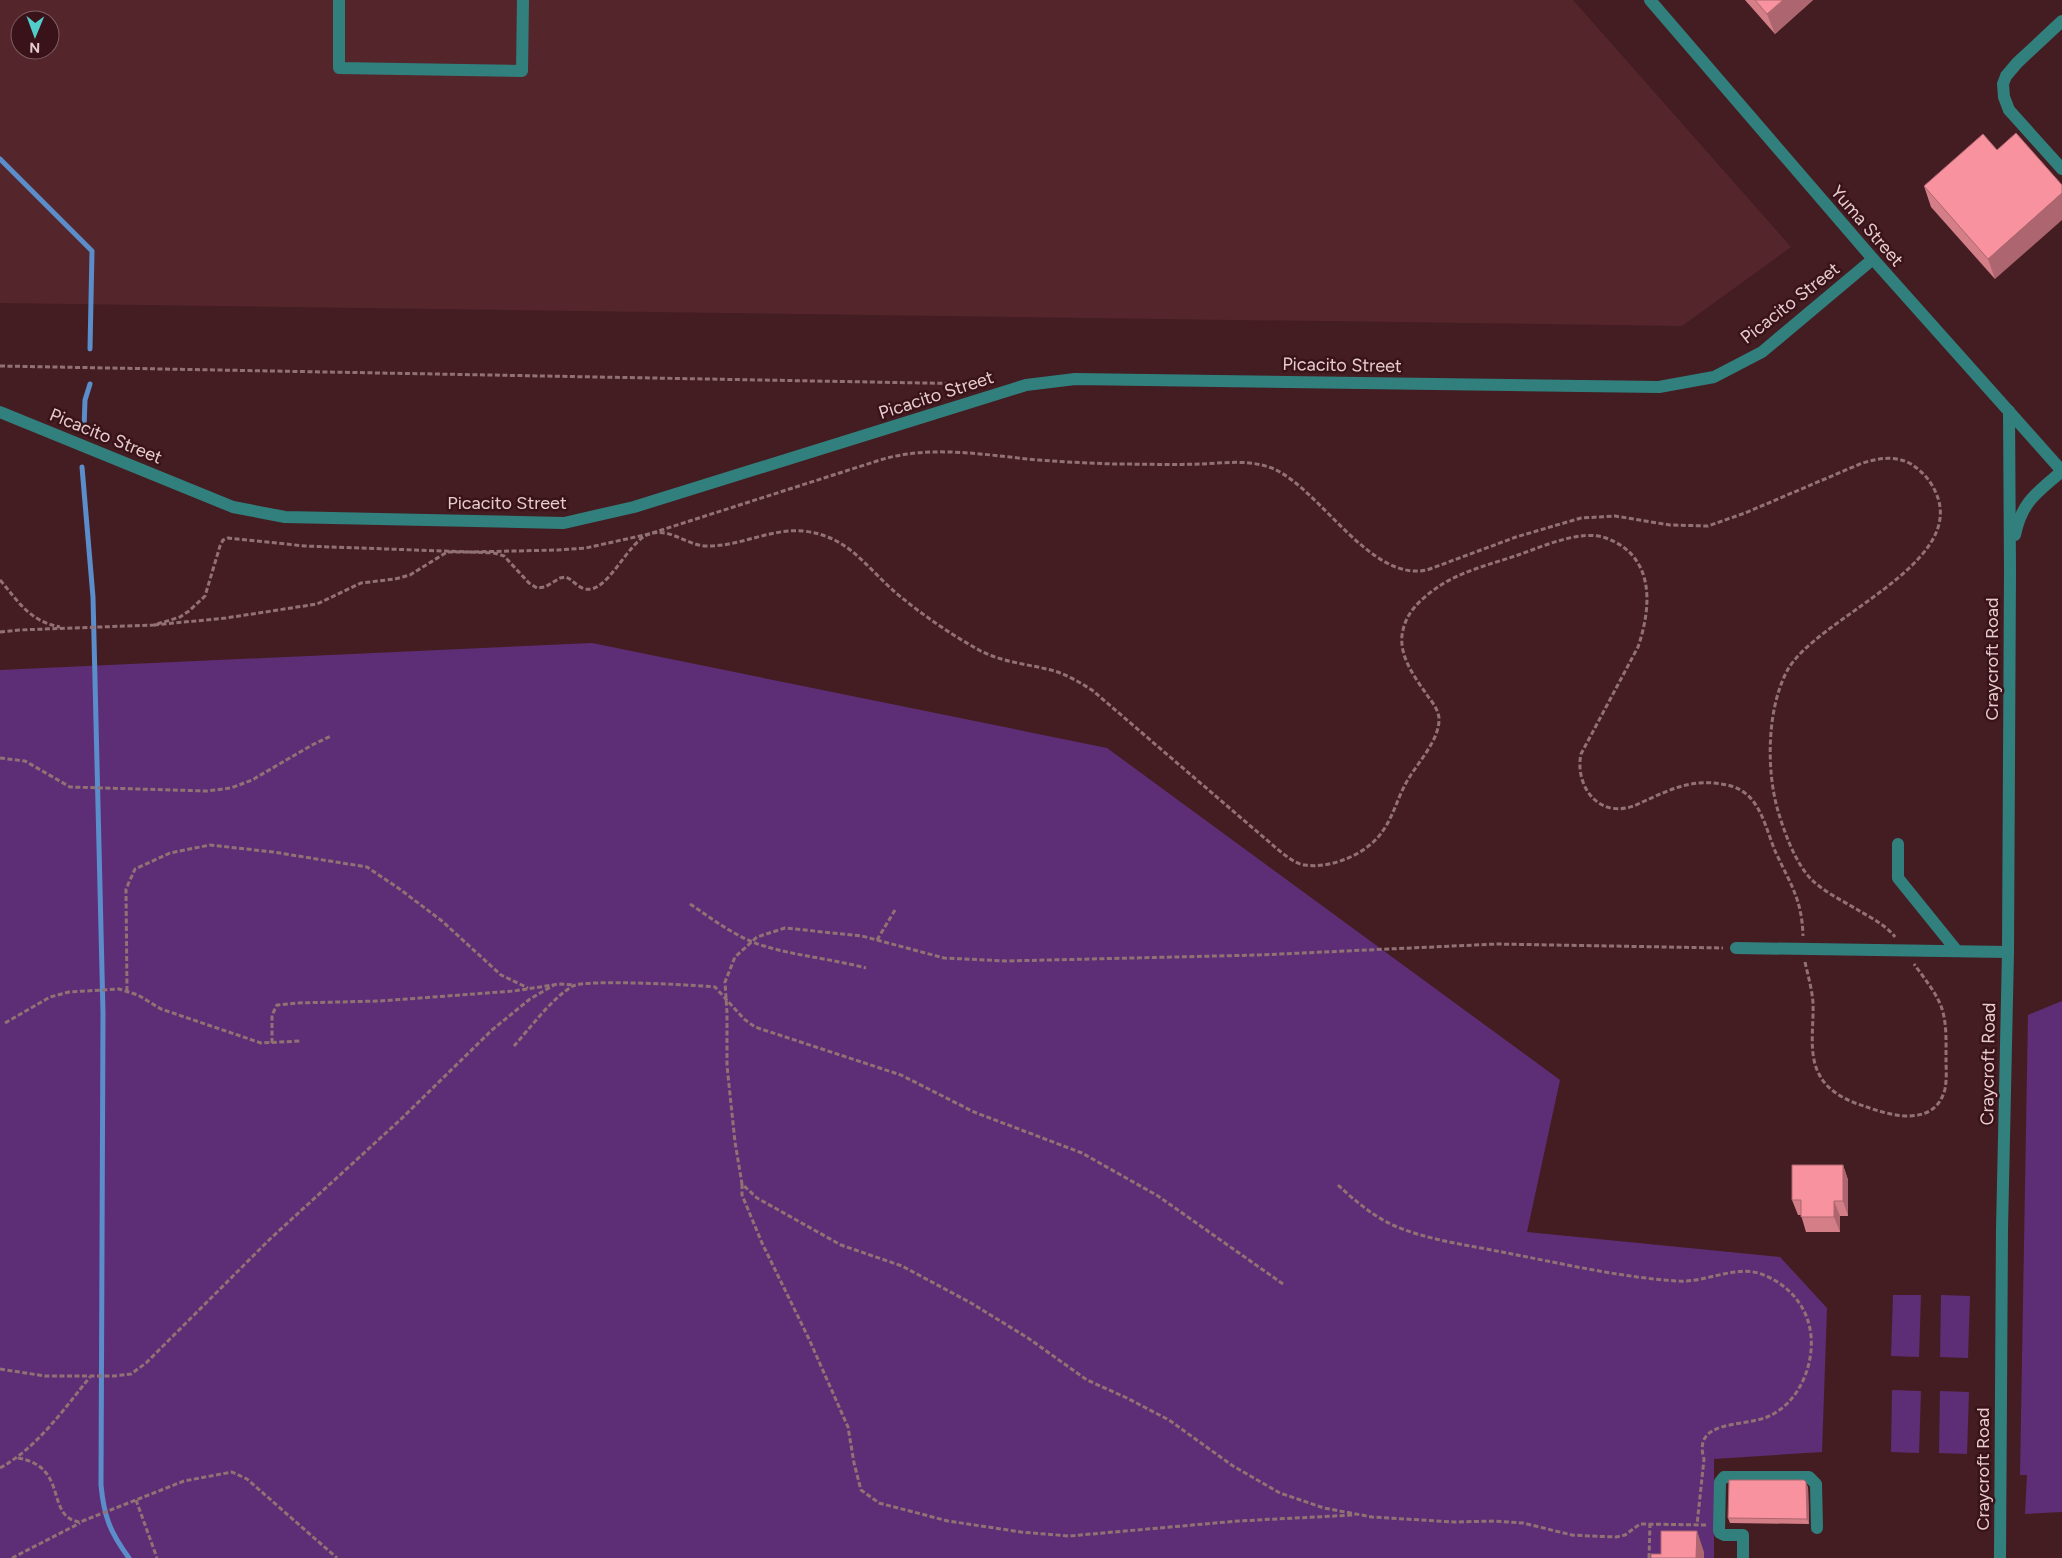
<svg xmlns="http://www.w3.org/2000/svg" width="2062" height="1558" font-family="Figtree,sans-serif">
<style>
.built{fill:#54262c;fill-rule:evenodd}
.green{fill:#5d2e75}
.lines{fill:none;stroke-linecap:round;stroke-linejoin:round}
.stream{stroke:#5a8dc9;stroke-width:5}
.path{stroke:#927175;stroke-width:3;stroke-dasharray:5 2.5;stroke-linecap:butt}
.minor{stroke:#31807e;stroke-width:12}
.wall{fill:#d47e88}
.shaded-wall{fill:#ad666f}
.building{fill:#f7929e;stroke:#ad666f}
.labels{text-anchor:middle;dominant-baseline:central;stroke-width:5;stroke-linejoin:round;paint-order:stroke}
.street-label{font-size:18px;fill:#e7ccce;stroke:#391319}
</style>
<rect width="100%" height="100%" fill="#441d22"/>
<path class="built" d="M 0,0 L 1573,0 L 1791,247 L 1682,326 L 0,303 ZM 20,20 L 50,20 L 50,50 L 20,50 Z"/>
<g class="green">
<polygon points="592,643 1107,748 1560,1080 1527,1232 1780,1257 1827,1308 1822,1452 1714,1459 1714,1558 0,1558 0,670"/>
<polygon points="2062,1001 2062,1512 2025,1514 2027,1475 2020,1475 2028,1015"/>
<polygon points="1893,1295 1921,1295 1919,1357 1891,1356"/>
<polygon points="1941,1295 1970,1296 1968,1358 1940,1357"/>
<polygon points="1892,1390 1921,1391 1919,1453 1891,1452"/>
<polygon points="1940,1391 1969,1392 1967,1454 1939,1453"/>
</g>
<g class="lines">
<g class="stream">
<polyline points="0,159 92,251 90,349"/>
<polyline points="84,429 85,400 90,384"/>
<path d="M 82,467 L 93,597 L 103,1013 L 101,1485 C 104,1517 110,1532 129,1558"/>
</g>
<g class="path">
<polyline points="0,366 978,384"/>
<path d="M 0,580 C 19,602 29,621 60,627"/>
<path d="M 154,625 L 226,618 L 317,604 L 361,583 L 395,579 L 410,575 L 447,552 L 470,552 L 494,553 L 504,556 L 529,583 L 537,588 L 545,587 L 560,578 L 566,577 C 573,580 577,587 585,589 C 608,594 627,542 649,534 C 669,527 686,545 706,546 C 739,547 771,528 803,531 C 851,536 867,570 901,597 C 924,616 952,635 979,650 C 1001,662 1027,664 1051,670 C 1066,674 1079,682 1092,690 L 1282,853 C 1289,858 1296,864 1305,865 C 1331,869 1367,854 1382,832 C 1394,816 1398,795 1409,778 C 1419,761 1440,739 1439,718 C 1438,709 1432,702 1427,695 C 1414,676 1397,654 1403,630 C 1407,611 1423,597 1438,587 C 1461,571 1492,564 1518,555 C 1538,548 1559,539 1580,536 C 1588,535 1598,535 1606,538 C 1655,556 1652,606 1638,647 L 1581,754 C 1575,782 1594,814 1626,808 C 1633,807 1640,803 1647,800 C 1669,790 1688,781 1713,783 C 1723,784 1733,785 1742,791 C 1762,803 1767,833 1776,853 C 1791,885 1802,900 1803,936"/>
<path d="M 0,632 L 19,630 L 154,625 L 180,617 L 189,611 L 205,596 L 220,546 L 223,540 L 228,538 L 305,546 L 470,552 L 558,550 L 586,548 L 649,534 L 877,461 C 929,444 984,455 1038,460 C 1063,462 1088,463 1113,464 C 1142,464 1171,465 1200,464 C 1224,463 1251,459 1274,469 C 1322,491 1370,582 1427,570 L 1516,537 L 1581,518 L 1615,516 L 1670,525 L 1708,526 L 1745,513 L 1860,464 C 1877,458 1895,455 1911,464 C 1922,471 1931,481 1936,493 C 1968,565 1815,618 1787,671 C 1767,709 1766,770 1778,811 C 1785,834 1795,862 1811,879 C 1824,892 1843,901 1858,910 C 1871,918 1886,925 1895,937"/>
<polyline points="0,758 25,761 70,787 207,791 231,788 252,780 312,745 331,736"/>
<path d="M 690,904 C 714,920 737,938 764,946 C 797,956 832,959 866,968"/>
<polyline points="877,940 895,910"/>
<path d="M 1805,962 C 1808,976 1812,989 1813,1003 C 1814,1025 1808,1054 1819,1074 C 1827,1091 1847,1101 1864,1106 C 1891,1116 1935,1128 1945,1089 C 1947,1079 1946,1068 1946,1058 C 1946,1041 1947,1022 1941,1006 C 1935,991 1924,978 1914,964"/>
<polyline points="127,991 126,889 135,869 170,853 210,845 273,852 367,867 401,890 442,921 501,975 528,988"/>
<polyline points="5,1023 50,997 69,992 119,989 138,995 161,1009 261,1043 300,1041"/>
<polyline points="272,1043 272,1015 277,1005 297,1003 380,1001 514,991 559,984 574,985"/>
<path d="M 514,1046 C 531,1027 552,998 573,986 C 585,979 695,985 715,987 L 744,1019 L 755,1027 L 901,1075 L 974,1112 L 1082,1153 L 1158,1196 L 1283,1284"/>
<polyline points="742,1184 742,1195 762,1243 809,1339 848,1427 854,1463 861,1490 879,1503 948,1521 1021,1532 1069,1536 1238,1521 1354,1515"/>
<path d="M 1338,1185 C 1354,1200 1374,1217 1395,1226 C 1428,1240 1467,1245 1502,1252 C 1559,1263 1618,1277 1677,1281 C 1704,1283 1733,1266 1758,1273 C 1781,1280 1801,1298 1808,1321 C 1819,1355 1802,1403 1767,1417 C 1744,1427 1692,1419 1704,1459 L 1697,1525"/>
<polyline points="0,1369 45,1376 114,1376 131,1374 146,1363 270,1239 400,1120 492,1030 530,999 554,985"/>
<path d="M 18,1458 C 70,1467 44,1517 80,1522 L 184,1481 L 232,1472 L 247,1479 L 337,1558"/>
<path d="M 0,1468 C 38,1447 63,1410 90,1377"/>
<polyline points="136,1500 157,1558"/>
<polyline points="1706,1525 1640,1524 1625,1535 1616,1537 1590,1536 1572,1535 1523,1523 1494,1521 1454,1522 1372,1517 1324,1508 1280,1493 1233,1466 1169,1420 1127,1398 1087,1380 1028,1338 971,1303 902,1266 841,1245 757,1198 742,1184 735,1142 727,1066 727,1013 725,982 735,957 757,937 785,928 862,936 944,958 1006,961 1259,955 1497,944 1723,948"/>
<polyline points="12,1558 80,1523"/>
<polyline points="1649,1558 1650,1524"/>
</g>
<g class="minor">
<polyline points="339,0 339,68 522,71 523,0"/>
<polyline points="1650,0 1873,259 2062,471"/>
<polyline points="2062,21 2017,63 2006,76 2003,84 2004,97 2009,110 2062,169"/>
<polyline points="0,412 233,507 285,517 564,523 634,507 1026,385 1075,379 1659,387 1714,377 1762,352 1873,259"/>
<path d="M 2015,535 C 2022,501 2037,493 2062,471"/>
<polyline points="1898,844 1898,878 1957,951"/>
<polyline points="1736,948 2008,952"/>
<polyline points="1743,1558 1743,1535 1724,1535 1720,1533 1719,1530 1720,1482 1724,1477 1809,1477 1816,1484 1817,1528"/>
<polyline points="2000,1558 2002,1230 2008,952 2010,570 2009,411"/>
</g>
</g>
<g class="wall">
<polygon points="1745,0 1813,0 1775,34"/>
<polygon points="1997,150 1995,279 1931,207 1924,186"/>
<polygon points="1843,1165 1848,1180 1848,1216 1840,1216 1840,1232 1806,1232 1801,1215 1798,1215 1792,1200"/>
<polygon points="1808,1487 1809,1524 1730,1523 1728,1518"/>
</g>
<g class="shaded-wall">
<polygon points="1783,0 1813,0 1775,34 1767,14"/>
<polygon points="2062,193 2062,220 1995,279 1988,259"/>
<polygon points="1843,1165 1848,1180 1848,1216 1843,1201"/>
<polygon points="1834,1201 1840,1216 1840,1232 1834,1217"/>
<polygon points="1806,1482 1808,1487 1809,1524 1807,1519"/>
<polygon points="1697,1531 1704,1552 1704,1558 1696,1558"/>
</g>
<g class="building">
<polygon points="1755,0 1783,0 1767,14"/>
<polygon points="2016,133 2062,185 2062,193 1988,259 1924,186 1983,134 1997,150"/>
<polygon points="1792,1165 1843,1165 1843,1201 1834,1201 1834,1217 1801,1217 1801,1200 1792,1200"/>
<polygon points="1729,1480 1804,1480 1806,1482 1807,1519 1728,1518"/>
<polygon points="1661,1531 1697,1531 1696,1558 1651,1558 1651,1554 1661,1554"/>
</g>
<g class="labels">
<g class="street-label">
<text transform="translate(1867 226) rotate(49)">Yuma Street</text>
<text transform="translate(1790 303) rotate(-38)">Picacito Street</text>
<text transform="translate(1342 365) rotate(1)">Picacito Street</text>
<text transform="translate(936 395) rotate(-18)">Picacito Street</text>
<text transform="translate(106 436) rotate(22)">Picacito Street</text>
<text x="507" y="503">Picacito Street</text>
<text transform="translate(1992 659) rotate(-90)">Craycroft Road</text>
<text transform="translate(1988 1064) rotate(-89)">Craycroft Road</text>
<text transform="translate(1983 1469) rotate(-90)">Craycroft Road</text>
</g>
</g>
<g transform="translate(35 35) rotate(181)"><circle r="24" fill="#391319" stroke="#7f5d61"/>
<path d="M0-4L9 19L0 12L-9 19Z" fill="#53cdca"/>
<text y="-8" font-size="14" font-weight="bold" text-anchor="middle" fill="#e7ccce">N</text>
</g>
</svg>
